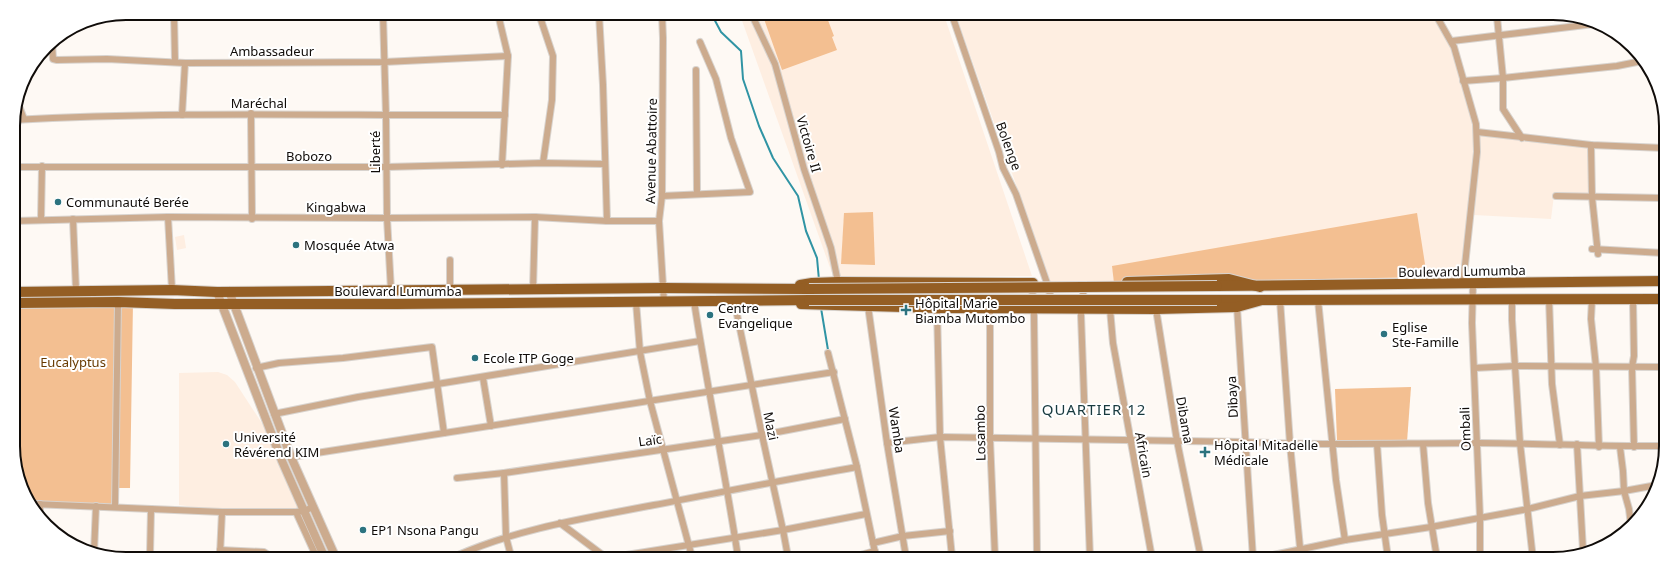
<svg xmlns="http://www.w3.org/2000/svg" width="1679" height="572" font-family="'Noto Sans',sans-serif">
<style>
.built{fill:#feeee1}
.green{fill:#f3bf91}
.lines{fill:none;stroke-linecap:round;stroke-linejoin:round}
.stream{stroke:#3094a4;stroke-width:2}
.minor-casing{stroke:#d8d3ce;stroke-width:8}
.tertiary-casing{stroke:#d8d3ce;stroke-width:10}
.trunk-casing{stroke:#d8d3ce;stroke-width:12}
.minor{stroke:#ccab8e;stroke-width:6}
.tertiary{stroke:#ccab8e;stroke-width:8}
.trunk{stroke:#945e24;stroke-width:10}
.trunk-bridge-casing{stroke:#d8d3ce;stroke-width:12;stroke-linecap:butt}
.trunk-bridge{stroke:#945e24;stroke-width:10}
.poi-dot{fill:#2c737f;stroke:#fff;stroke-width:1.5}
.labels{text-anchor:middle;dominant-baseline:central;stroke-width:4;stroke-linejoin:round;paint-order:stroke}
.street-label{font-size:13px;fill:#100c09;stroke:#fff}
.poi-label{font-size:13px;fill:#100c09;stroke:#fff;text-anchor:start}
.park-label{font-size:13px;fill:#683a00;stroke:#fff}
.quarter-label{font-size:15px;letter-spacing:1px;fill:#183a3f;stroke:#fff}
.rim{fill:none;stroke:#100c09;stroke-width:2}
</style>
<rect width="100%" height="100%" fill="#fef9f4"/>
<g class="built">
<polygon points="740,15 944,15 1032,276 833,276"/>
<polygon points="956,15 1439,17 1458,48 1481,136 1589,147 1591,196 1554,195 1551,219 1474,215 1464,278 1051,283"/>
<polygon points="184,235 186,248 177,250 175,237"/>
<polygon points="218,372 227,375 235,382 267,431 298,509 224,511 179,505 179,373"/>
</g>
<g class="green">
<polygon points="775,15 826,15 834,36 832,37 837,50 782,70 764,19"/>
<polygon points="873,212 875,265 841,264 844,213"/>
<polygon points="1417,213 1427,277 1114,283 1112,266"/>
<polygon points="133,302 130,488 117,488 116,511 35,507 15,468 14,303"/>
<polygon points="1411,387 1407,442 1337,441 1335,389"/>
</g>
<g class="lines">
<g class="stream">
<polyline points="712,15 721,32 741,51 743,79 759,126 773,158 798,196 806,231 817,258 819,280"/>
<polyline points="821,308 828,350"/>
</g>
<defs>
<g id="minor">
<polyline points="174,13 175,62"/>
<polyline points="383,14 386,116 387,218 391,290"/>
<polyline points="498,14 508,56 502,165"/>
<polyline points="539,14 553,56 552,100 543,163"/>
<polyline points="599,14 603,85 607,221"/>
<polyline points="662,14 663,38 662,196 659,221 664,302"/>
<polyline points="752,15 775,64 804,169 831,248 838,282"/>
<polyline points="952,15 999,152 1003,168 1016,194 1047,283 1052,302"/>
<polyline points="1437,17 1454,47 1476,124 1477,152 1463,284"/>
<polyline points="1497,17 1503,78 1617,66 1642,61"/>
<polyline points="1452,41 1594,24"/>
<polyline points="52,43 53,59 57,60 107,59 185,63 384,62 508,56"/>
<polyline points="696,70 697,193"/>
<polyline points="1463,81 1503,78 1503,109 1522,138"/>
<polyline points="17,101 24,119"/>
<polyline points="251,113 252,219"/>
<polyline points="182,115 185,63"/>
<path d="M 13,120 C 177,111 341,116 505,115"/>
<polyline points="1477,132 1591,145 1664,148"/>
<polyline points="1591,145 1592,197 1598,254"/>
<polyline points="13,167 386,167 543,163 604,164"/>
<polyline points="662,196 750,192 731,138 716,79 700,42"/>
<polyline points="1556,196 1663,198"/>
<polyline points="168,217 172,290"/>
<polyline points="73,219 76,290"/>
<polyline points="41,220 42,166"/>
<polyline points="14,221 168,217 387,218 535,217 607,221 659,221"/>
<polyline points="1592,249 1663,253"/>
<polyline points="1663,258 1663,235"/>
<polyline points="1473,284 1472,323 1480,518 1480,559"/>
<polyline points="1032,285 1034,316 1037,557"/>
<polyline points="1084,285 1081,315 1090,558"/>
<polyline points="450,290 450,260"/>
<polyline points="533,290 535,217"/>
<polyline points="1549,298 1552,384 1560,445"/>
<polyline points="1512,299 1512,320 1520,443 1533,559"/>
<polyline points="1592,299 1591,319 1596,367 1599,447"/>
<polyline points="1633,299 1634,356 1632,367 1634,447"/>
<polyline points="734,300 762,435 783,530 788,557"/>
<polyline points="1280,300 1290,444 1301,558"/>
<polyline points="1318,300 1336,480 1345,540"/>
<path d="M 694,301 C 707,387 725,471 738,557"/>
<polyline points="636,302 640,352 650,401 692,557"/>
<polyline points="868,306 887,443 906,557"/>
<polyline points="1237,307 1253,558"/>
<polyline points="937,308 940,437 952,557"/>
<polyline points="990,308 990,439 995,557"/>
<polyline points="1110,309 1113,343 1152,558"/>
<polyline points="1156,309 1177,441 1201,558"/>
<polyline points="828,353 857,467 876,557"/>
<polyline points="256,368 279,363 343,358 432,347 444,433"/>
<polyline points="1474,368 1515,366 1663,367"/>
<polyline points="483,378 491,426"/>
<polyline points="274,414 358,397 700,341"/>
<path d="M 887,443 L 940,437 L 1245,442 C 1322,446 1400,443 1478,443 C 1540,443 1601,447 1662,446"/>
<polyline points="1377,444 1382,515 1388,558"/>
<polyline points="1423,444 1428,503 1437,558"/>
<polyline points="1577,444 1583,550"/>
<polyline points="1620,447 1623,471 1624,491 1629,509 1631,525"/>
<polyline points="291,457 834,372"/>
<polyline points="504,473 506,537 511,556"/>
<polyline points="457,478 504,473 762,435 845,419"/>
<polyline points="33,504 222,512 296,512 304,511 313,507"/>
<polyline points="115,507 118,302"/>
<polyline points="296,512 316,556"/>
<polyline points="40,518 40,504"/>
<polyline points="560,523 604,556"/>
<polyline points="873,543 903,536 950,531"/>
<polyline points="220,550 264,552 270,556"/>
<polyline points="94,553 96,506"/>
<polyline points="150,555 151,509"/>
<polyline points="220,555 222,512"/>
<path d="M 456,556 C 519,528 587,518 654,505 C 722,492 789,479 857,467"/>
<polyline points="620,556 783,530 866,514"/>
<polyline points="853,557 875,551"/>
<polyline points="1259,558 1345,540 1431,527 1528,509 1580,496 1624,491 1657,485"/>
</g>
<g id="tertiary">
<polyline points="229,291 291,457 335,556"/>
<polyline points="217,292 282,461 324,556"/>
</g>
<g id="trunk">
<polyline points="1127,282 1229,279 1260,287"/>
<polyline points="800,285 812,283 838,282 1033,283"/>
<polyline points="1217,286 1663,281"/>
<polyline points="14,292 172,290 217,292 663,288 809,289"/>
<polyline points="1217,300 1663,299"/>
<polyline points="14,303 118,302 175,304 397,304 809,300"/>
<polyline points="801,304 937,308 1156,309 1237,307 1262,300"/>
</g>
</defs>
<use href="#minor" class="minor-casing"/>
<use href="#tertiary" class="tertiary-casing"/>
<use href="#trunk" class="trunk-casing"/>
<use href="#minor" class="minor"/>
<use href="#tertiary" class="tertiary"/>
<use href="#trunk" class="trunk"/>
<defs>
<g id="trunk-bridge">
<polyline points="809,289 1217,286"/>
<polyline points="809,300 1217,300"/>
</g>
</defs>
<use href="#trunk-bridge" class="trunk-bridge-casing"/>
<use href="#trunk-bridge" class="trunk-bridge"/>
</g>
<g class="poi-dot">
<circle cx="58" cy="202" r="4"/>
<circle cx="296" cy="245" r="4"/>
<path d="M904 304h4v4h4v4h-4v4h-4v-4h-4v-4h4z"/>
<circle cx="710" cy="315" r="4"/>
<circle cx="1384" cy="334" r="4"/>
<circle cx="475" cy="358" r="4"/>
<circle cx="226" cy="444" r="4"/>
<path d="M1203 446h4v4h4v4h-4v4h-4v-4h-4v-4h4z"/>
<circle cx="363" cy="530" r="4"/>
</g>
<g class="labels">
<g class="street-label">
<text x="272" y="51">Ambassadeur</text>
<text x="259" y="103">Maréchal</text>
<text transform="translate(809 144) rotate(74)">Victoire II</text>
<text transform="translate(1009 146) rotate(70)">Bolenge</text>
<text transform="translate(651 151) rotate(-89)">Avenue Abattoire</text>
<text transform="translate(375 152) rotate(-90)">Liberté</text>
<text x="309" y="156">Bobozo</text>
<text x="336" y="207">Kingabwa</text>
<text transform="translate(1462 271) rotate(-1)">Boulevard Lumumba</text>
<text x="398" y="291">Boulevard Lumumba</text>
<text transform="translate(1232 397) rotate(-93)">Dibaya</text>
<text transform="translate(1185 420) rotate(80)">Dibama</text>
<text transform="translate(771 426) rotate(78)">Mazi</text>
<text transform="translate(1465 429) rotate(-92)">Ombali</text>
<text transform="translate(897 430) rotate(81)">Wamba</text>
<text transform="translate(980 433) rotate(-91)">Losambo</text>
<text transform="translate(650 440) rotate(-8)">Laïc</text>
<text transform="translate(1144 455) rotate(80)">Africain</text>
</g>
<g class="poi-label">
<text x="66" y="202">Communauté Berée</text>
<text x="304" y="245">Mosquée Atwa</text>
<text x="915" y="303">Hôpital Marie<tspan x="915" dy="15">Biamba Mutombo</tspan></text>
<text x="718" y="308">Centre<tspan x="718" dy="15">Evangelique</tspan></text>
<text x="1392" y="327">Eglise<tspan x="1392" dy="15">Ste-Famille</tspan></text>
<text x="483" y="358">Ecole ITP Goge</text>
<text x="234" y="437">Université<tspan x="234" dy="15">Révérend KIM</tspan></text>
<text x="1214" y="445">Hôpital Mitadelle<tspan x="1214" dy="15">Médicale</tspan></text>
<text x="371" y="530">EP1 Nsona Pangu</text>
</g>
<g class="park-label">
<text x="73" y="362">Eucalyptus</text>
</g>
<g class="quarter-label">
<text x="1094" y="409">QUARTIER 12</text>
</g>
</g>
<path d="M0 0H1679V572H0ZM126 20H1553A106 106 0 0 1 1659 126V446A106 106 0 0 1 1553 552H126A106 106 0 0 1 20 446V126A106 106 0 0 1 126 20Z" fill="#fff" fill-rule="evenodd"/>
<path class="rim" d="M126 20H1553A106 106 0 0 1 1659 126V446A106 106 0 0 1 1553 552H126A106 106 0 0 1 20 446V126A106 106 0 0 1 126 20Z"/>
</svg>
